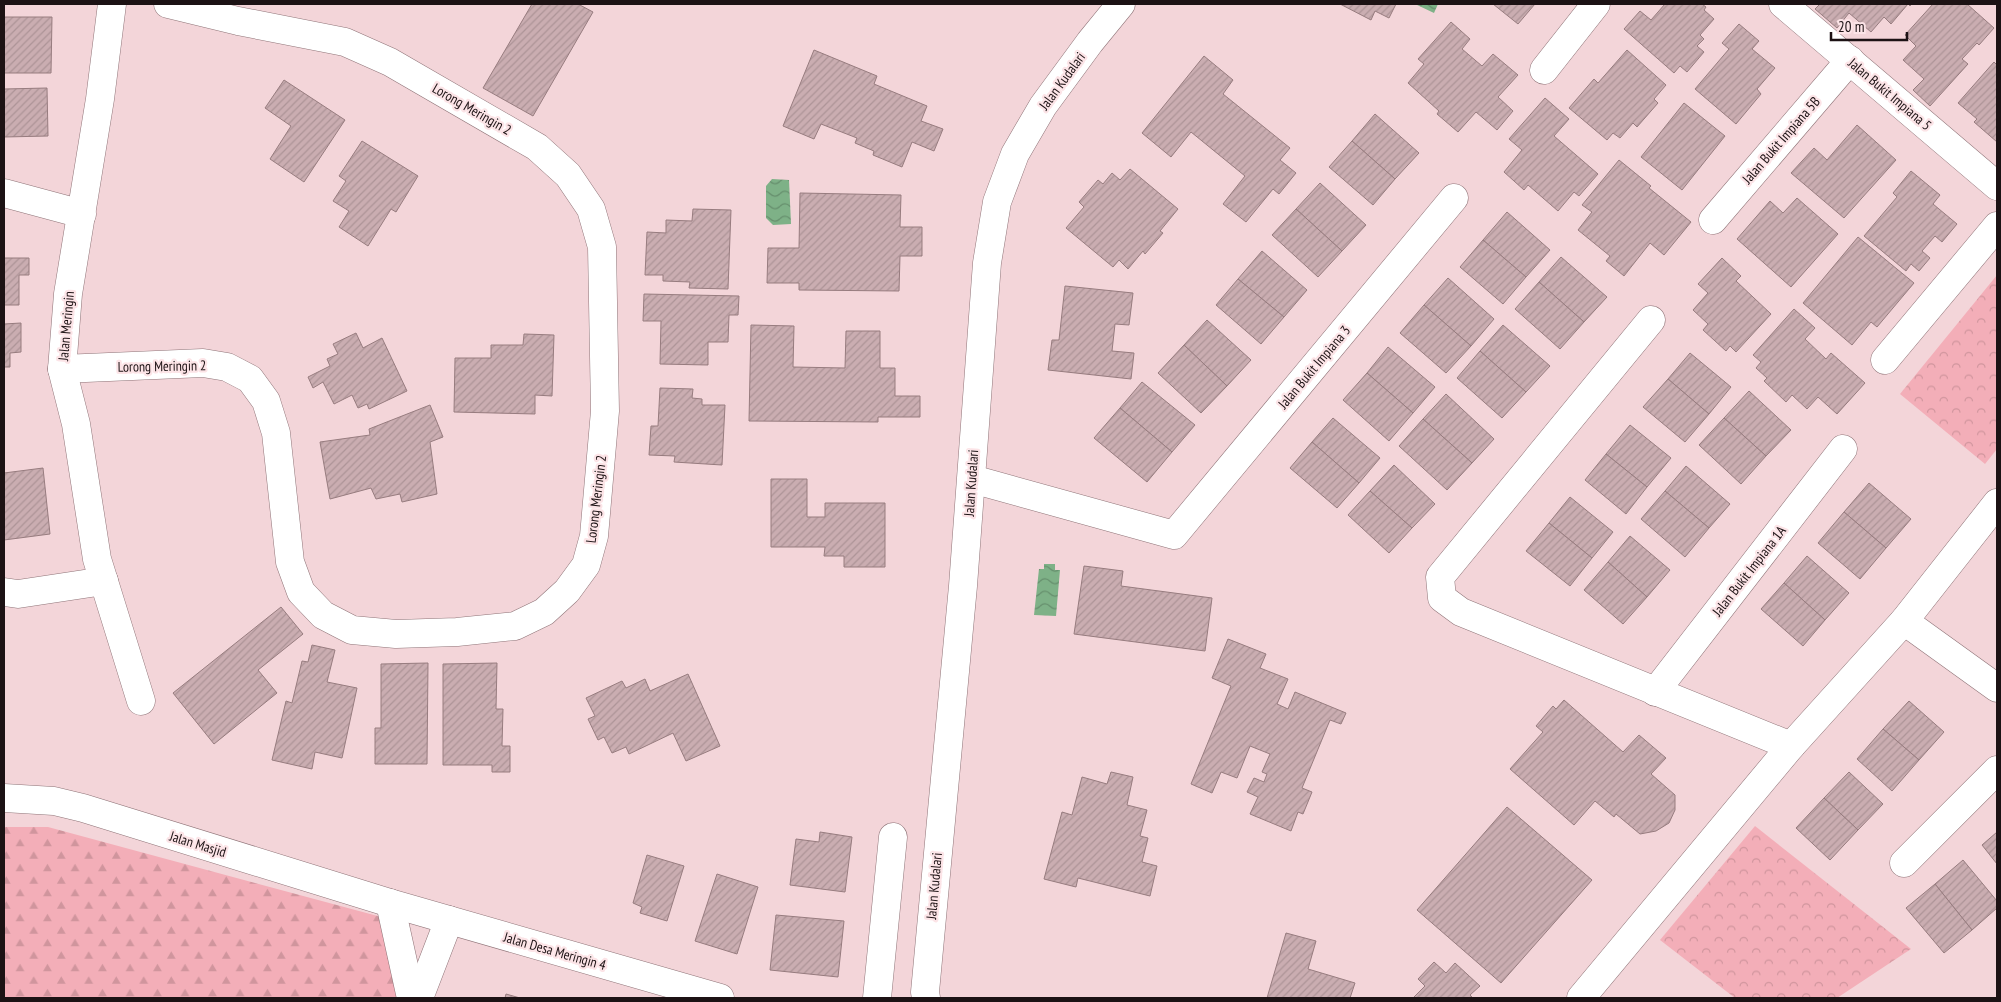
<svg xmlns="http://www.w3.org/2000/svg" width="2001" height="1002" font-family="'PT Sans Narrow',sans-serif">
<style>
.forest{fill:url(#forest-firs)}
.park{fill:url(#park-crowns)}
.water{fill:url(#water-waves)}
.building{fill:url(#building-hatch);stroke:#977c7f}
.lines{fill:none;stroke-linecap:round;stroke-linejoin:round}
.minor-casing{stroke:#8f7478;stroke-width:29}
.minor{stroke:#fff;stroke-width:28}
.labels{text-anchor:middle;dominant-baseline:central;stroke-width:4.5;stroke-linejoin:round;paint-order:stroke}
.street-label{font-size:14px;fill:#1c1214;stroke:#fce4e7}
</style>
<defs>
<pattern id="forest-firs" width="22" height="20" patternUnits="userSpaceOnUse" patternTransform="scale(1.25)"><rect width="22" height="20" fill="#f3aeb8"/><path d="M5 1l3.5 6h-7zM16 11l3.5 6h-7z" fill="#d0959d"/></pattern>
<pattern id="park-crowns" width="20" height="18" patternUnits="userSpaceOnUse" patternTransform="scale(1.25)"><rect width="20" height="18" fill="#f3aeb8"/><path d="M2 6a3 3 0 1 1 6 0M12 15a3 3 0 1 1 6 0" fill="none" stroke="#d0959d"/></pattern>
<pattern id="water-waves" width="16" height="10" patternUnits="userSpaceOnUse" patternTransform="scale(1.25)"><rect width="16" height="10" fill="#7eb187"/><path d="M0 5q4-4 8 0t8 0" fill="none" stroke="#668f6d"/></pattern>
<pattern id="building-hatch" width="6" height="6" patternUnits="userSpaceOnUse" patternTransform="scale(1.25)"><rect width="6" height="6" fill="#caadb1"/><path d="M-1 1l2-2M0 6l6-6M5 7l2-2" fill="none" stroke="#ad9497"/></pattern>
</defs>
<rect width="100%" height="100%" fill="#f3d5d9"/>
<polygon class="forest" points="4,827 48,827 385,918 397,998 4,998"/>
<g class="park">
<polygon points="1997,275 1997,449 1985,464 1900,394"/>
<polygon points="1755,826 1911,949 1837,998 1735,998 1660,940"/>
</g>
<g class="water">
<polygon points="1415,4 1438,4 1434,13"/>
<polygon points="772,179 789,180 791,224 773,225 766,218 766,186"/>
<polygon points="1044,564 1055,564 1055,570 1060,570 1056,616 1034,615 1039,569 1044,569"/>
</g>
<g class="building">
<polygon points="532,4 578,4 593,12 533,116 483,88"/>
<polygon points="1340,4 1396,4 1389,18 1375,11 1371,20"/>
<polygon points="1493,4 1535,4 1518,24"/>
<polygon points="1665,4 1702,4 1706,7 1704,10 1714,19 1700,35 1704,39 1697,46 1704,52 1687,72 1680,66 1674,73 1624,29 1640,11 1651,20"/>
<polygon points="1820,4 1912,4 1910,6 1908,4 1891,24 1884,17 1871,32 1849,13 1837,28 1815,9"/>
<polygon points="1933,4 1967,4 1994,28 1979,45 1977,43 1962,59 1968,64 1930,106 1913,90 1924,79 1903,60 1916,46 1905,35"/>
<polygon points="4,17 52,17 51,73 4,73"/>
<polygon points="1451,22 1470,39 1462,49 1482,66 1493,54 1518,75 1498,97 1513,111 1497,130 1476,112 1458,132 1437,114 1439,111 1408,83 1424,64 1418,59"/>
<polygon points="1739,24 1759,41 1752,49 1775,68 1757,89 1761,94 1736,124 1695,89 1729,49 1722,43"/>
<polygon points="814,50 877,76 874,84 927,106 921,121 943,129 934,151 912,142 902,167 873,155 874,151 855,143 857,138 821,124 814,139 783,126"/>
<polygon points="1627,50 1666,85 1654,99 1658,103 1637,127 1633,123 1620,138 1613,133 1607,140 1569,108 1594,79 1598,83"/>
<polygon points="1204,56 1233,80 1223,94 1290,148 1280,160 1296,173 1279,194 1273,189 1246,222 1223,204 1245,176 1191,132 1171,157 1142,133"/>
<polygon points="1994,62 1997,65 1997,142 1974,122 1977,119 1958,103"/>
<polygon points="284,80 345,120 304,182 270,159 291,126 265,108"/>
<polygon points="47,88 48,136 4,137 4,89"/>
<polygon points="1545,98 1569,119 1554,136 1598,174 1579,196 1574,192 1558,211 1528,185 1524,190 1504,172 1522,150 1509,139"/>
<polygon points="1684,103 1725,136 1682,190 1641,157"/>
<polygon points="1375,114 1419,153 1395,179 1352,141"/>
<polygon points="1857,125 1896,160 1844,218 1791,173 1814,148 1827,160"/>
<polygon points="362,141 418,176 396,212 391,209 368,246 339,227 349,211 333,201 346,181 339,176"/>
<polygon points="1352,141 1395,179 1373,205 1329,167"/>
<polygon points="1619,160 1651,186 1649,188 1691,222 1664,255 1650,243 1624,276 1606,261 1610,256 1578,230 1592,212 1582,205"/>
<polygon points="1130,169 1178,209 1160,231 1163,233 1145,254 1143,251 1128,269 1119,260 1113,267 1066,228 1084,207 1079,202 1098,180 1103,184 1112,173 1120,180"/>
<polygon points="1911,171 1940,195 1933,204 1957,224 1942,242 1935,236 1922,251 1930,258 1919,271 1911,264 1906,271 1864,236 1897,197 1893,193"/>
<polygon points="1320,183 1366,225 1342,251 1296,209"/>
<polygon points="800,193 901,195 900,227 922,227 922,256 900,256 899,291 799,290 799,283 767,283 768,248 799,248"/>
<polygon points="1797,198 1838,234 1791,287 1737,239 1770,201 1783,213"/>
<polygon points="693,209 731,210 728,289 689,288 690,282 663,281 663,275 645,275 647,232 666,233 666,220 692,221"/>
<polygon points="1296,209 1342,251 1318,277 1272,235"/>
<polygon points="1507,212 1550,250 1526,277 1483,240"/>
<polygon points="1858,237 1914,283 1877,327 1871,322 1852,345 1803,303"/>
<polygon points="1483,240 1526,277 1503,304 1460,267"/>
<polygon points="1262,251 1307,290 1284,317 1238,279"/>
<polygon points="1561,257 1607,297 1584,322 1539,282"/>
<polygon points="4,258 29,258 29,275 19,275 19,305 4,305"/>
<polygon points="1722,258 1741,276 1736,281 1771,314 1736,352 1730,346 1726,351 1703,330 1708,324 1693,310 1708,293 1698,284"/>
<polygon points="1448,278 1494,319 1471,346 1424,305"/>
<polygon points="1238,279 1284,317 1261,344 1216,305"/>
<polygon points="1539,282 1584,322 1560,349 1515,309"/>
<polygon points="1065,286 1133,293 1129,325 1115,324 1112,351 1134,353 1131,379 1048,370 1052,340 1059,340"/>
<polygon points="644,294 739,296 738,315 729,315 728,342 708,342 708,365 660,364 661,321 643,321"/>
<polygon points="1424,305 1471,346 1446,373 1400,333"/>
<polygon points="1794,309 1815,328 1805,339 1826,359 1831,353 1865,383 1837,414 1818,397 1807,409 1792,395 1786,402 1764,381 1767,378 1756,368 1761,362 1753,355"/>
<polygon points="1207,320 1251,360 1227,386 1184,345"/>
<polygon points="21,323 21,352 10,353 10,367 4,367 4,324"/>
<polygon points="751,325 794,326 793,367 845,368 846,331 880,331 880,368 895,368 895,396 920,396 920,417 878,417 878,422 749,421"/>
<polygon points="1503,325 1550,366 1526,392 1480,351"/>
<polygon points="356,333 363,348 382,338 407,391 369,409 367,404 358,408 352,395 334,404 323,382 313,388 308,377 330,366 327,359 338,354 333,344"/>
<polygon points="524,334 554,335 552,396 535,395 535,414 454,412 455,358 491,358 491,345 523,345"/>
<polygon points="1184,345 1227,386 1201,413 1158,373"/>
<polygon points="1388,347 1435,387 1413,413 1367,373"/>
<polygon points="1480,351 1526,392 1502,418 1457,378"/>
<polygon points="1690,353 1731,387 1709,414 1668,379"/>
<polygon points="1367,373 1413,413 1389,441 1343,400"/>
<polygon points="1668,379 1709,414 1685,442 1643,407"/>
<polygon points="1142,382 1195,425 1172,452 1120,408"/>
<polygon points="660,388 693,389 692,398 702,399 702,405 725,405 722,465 674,462 675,456 649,455 651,426 658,426"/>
<polygon points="1749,391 1791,430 1766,456 1724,418"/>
<polygon points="1446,394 1494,439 1472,463 1423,419"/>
<polygon points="430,405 443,437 430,442 437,494 402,502 400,494 376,499 371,488 330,499 320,442 370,435 369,429"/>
<polygon points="1120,408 1172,452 1147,482 1094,438"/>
<polygon points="1333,418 1380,458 1359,483 1312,442"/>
<polygon points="1724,418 1766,456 1741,484 1699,445"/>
<polygon points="1423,419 1472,463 1447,490 1399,446"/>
<polygon points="1630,425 1671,458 1647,487 1606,454"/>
<polygon points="1312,442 1359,483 1337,508 1290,468"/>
<polygon points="1606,454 1647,487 1626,514 1585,480"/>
<polygon points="1394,465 1435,504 1412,528 1370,491"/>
<polygon points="1686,466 1730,504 1709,528 1665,491"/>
<polygon points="43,468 50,534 4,540 4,473"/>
<polygon points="771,479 807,479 807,517 825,517 825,503 885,503 885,567 844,567 844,556 824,556 825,547 771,547"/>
<polygon points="1869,483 1911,519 1886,548 1844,512"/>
<polygon points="1370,491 1412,528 1389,553 1348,515"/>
<polygon points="1665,491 1709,528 1685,557 1641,519"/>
<polygon points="1570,497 1613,532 1592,558 1549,523"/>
<polygon points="1844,512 1886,548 1860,579 1818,543"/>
<polygon points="1549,523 1592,558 1570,586 1526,551"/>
<polygon points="1630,536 1670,570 1647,597 1608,562"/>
<polygon points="1807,556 1849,593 1825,620 1784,583"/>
<polygon points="1608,562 1647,597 1623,624 1584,590"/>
<polygon points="1084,566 1123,571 1121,586 1212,598 1205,651 1074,634"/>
<polygon points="1784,583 1825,620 1803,646 1761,609"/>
<polygon points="281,607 303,634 258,670 277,693 214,744 173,693"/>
<polygon points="1228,639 1266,654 1260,668 1288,679 1277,704 1288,709 1295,692 1346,713 1341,724 1330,720 1302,788 1312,792 1303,814 1298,812 1291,831 1250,814 1258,797 1247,792 1254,778 1264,782 1267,774 1262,772 1270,754 1250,746 1237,778 1221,772 1212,793 1191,784 1231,686 1212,678"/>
<polygon points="312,645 335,650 327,682 357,688 342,758 315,752 312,769 272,760 286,701 292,703 302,661 308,662"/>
<polygon points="428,663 427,764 375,764 375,728 381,728 381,664"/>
<polygon points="497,663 496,709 503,709 502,746 510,746 510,772 492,772 492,765 443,765 443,664"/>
<polygon points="688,674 720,746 686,761 673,733 629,754 626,747 612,753 604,737 598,740 588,719 595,716 586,698 622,681 626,688 645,679 650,691"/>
<polygon points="1564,700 1623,752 1639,735 1666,758 1651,774 1675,795 1675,810 1669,823 1656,831 1640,834 1616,814 1614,817 1595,801 1574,825 1510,769 1543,732 1536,726 1553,706 1556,709"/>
<polygon points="1909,701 1944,732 1919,760 1883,729"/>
<polygon points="1883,729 1919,760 1892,791 1857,759"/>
<polygon points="1111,772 1133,777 1127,805 1147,810 1140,836 1148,838 1142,862 1157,866 1150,896 1078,878 1076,887 1044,879 1062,812 1072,815 1082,777 1107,784"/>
<polygon points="1849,772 1883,804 1858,830 1824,798"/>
<polygon points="1824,798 1858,830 1830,860 1796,828"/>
<polygon points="1507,807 1592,880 1501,983 1417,910"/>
<polygon points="820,832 852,837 845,892 790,885 796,839 819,842"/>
<polygon points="1997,832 1997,864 1982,845"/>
<polygon points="647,855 684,866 667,921 640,913 642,907 633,903"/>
<polygon points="1963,860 1997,901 1997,908 1972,930 1935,884"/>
<polygon points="717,874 758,887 737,954 695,941"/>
<polygon points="1935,884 1972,930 1944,953 1906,908"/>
<polygon points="776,915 844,921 838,977 770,970"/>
<polygon points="1286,933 1316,941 1308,969 1355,983 1350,998 1267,998"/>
<polygon points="1434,962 1446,973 1455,963 1480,986 1470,995 1473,998 1413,998 1425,986 1418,979"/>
<polygon points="506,994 520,998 505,998"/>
</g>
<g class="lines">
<defs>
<g id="minor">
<polyline points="112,4 100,99 68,294 62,369 76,424 97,559 141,701"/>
<polyline points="1783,4 1997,186"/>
<polyline points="1544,70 1596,4"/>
<polyline points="4,193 82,214"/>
<polyline points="1713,220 1850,60"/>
<polyline points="1651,320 1440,577 1442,598 1461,612 1791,746"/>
<polyline points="1885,360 1997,226"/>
<polyline points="62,369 203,363 227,367 250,379 266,401 276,433 290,562 301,592 323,615 352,630 396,634 457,632 515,626 544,612 567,591 586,565 594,536 605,411 602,247 591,209 568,175 537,147 390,62 345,42 238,21 168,4"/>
<polyline points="972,479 1174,535 1454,198"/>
<polyline points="4,592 18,594 104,581"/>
<polyline points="1904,621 1997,688"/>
<polyline points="1655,692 1843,449"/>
<polyline points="4,798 54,801 83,808 390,903 720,998"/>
<polyline points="1904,863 1997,770"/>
<polyline points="390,903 411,998"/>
<polyline points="419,998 449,920"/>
<polyline points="877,998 893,837"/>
<polyline points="926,998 925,992 963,586 987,263 997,202 1015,154 1043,106 1090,42 1121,4"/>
<polyline points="1581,998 1791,746 1904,621 1997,503"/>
</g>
</defs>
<use href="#minor" class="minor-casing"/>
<use href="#minor" class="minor"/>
</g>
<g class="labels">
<g class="street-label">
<text transform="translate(1062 81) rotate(-54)">Jalan Kudalari</text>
<text transform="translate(1890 94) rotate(40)">Jalan Bukit Impiana 5</text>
<text transform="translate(472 109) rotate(30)">Lorong Meringin 2</text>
<text transform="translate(1781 140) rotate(-49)">Jalan Bukit Impiana 5B</text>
<text transform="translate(66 326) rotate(-85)">Jalan Meringin</text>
<text transform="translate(162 366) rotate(-1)">Lorong Meringin 2</text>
<text transform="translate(1314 367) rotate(-50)">Jalan Bukit Impiana 3</text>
<text transform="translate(971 483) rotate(-86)">Jalan Kudalari</text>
<text transform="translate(596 499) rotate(-83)">Lorong Meringin 2</text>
<text transform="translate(1749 571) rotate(-52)">Jalan Bukit Impiana 1A</text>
<text transform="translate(198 844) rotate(17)">Jalan Masjid</text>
<text transform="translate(934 886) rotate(-85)">Jalan Kudalari</text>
<text transform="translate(555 951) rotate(16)">Jalan Desa Meringin 4</text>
</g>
</g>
<rect width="2001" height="1002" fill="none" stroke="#1c1214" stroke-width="10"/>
<path d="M1831 32v8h76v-8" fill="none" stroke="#1c1214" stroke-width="2.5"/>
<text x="1838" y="32" font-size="15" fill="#1c1214" stroke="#fce4e7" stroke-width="4" paint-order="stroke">20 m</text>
</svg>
